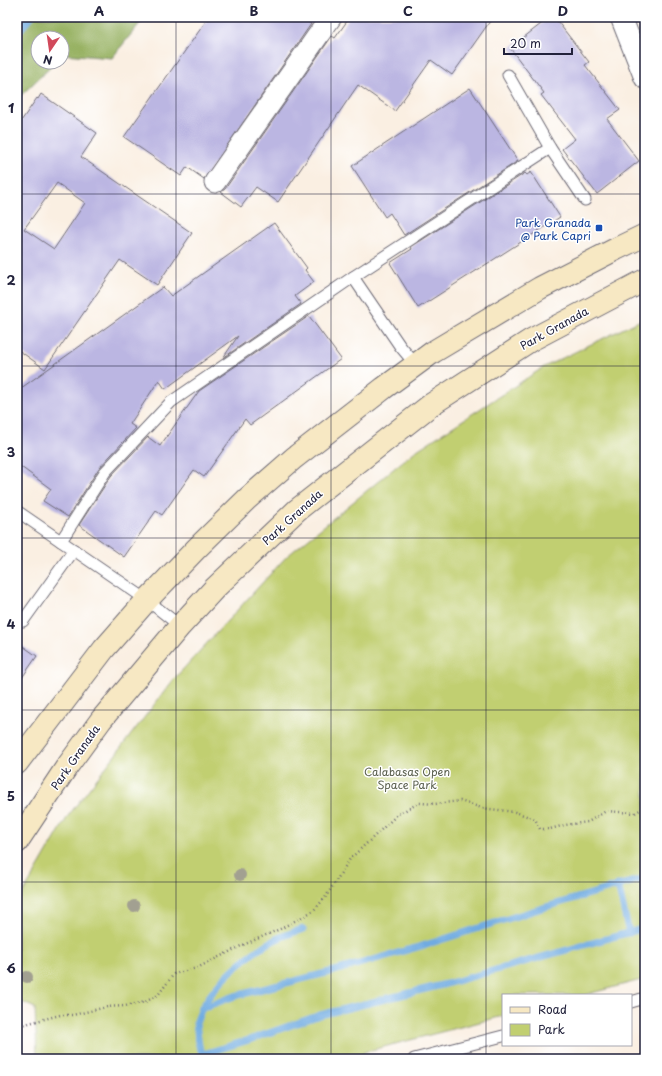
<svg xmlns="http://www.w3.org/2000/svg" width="662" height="1076" font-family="'Playpen Sans',sans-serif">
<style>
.green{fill:#c1cf71;stroke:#727856}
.forest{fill:#98b263;stroke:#5d6a4f}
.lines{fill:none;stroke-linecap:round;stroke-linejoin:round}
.stream{stroke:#70abe1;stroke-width:7}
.building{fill:#bbb6e2;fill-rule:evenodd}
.lane-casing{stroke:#6e6a75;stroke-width:13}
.street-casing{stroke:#6e6a75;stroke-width:23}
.secondary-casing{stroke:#6e6a75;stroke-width:24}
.path{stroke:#6e6a75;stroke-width:2.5;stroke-dasharray:1 3;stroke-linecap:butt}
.lane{stroke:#fff;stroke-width:11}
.street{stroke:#fff;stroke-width:21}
.secondary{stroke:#f7e8c3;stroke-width:22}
.tree{fill:#a2a091}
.grid{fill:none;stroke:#22223b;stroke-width:1;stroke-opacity:0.55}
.transit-dot{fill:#1a4fb4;stroke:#fff;stroke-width:1.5}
.labels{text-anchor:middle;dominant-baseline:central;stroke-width:3;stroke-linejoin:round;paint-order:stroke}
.transit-label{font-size:11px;fill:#164399;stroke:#fff;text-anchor:end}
.street-label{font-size:11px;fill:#22223b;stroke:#fff}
.park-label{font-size:11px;fill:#5a5f4e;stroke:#fff}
.neatline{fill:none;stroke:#22223b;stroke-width:1.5}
.grid-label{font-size:13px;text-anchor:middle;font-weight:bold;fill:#22223b}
</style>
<rect width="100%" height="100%" fill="#fff"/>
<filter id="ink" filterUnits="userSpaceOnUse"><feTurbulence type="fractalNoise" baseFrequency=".025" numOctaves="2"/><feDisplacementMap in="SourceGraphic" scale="8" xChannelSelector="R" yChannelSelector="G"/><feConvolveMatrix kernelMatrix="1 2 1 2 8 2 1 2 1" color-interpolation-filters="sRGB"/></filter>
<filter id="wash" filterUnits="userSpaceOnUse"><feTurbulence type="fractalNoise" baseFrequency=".012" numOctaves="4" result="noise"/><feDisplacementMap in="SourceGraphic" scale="16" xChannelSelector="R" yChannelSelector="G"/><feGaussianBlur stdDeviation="0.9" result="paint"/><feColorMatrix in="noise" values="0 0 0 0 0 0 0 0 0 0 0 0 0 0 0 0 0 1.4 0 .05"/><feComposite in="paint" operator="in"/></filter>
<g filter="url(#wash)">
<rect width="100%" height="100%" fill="#faefe2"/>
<polygon class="green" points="645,318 645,979 584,995 503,995 503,1016 364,1052 363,1057 356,1059 37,1059 35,1008 17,1000 17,904 68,816 174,679 286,557 414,452 544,367"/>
<polygon class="forest" points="17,17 145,17 112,58 64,54 62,56 62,38 38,38 38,62 56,62 17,99"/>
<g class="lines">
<g class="stream">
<polyline points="17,33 31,17"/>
<polyline points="618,885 629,933"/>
<path d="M 202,1008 C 217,981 244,957 271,942 C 281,936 292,933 303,929"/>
<polyline points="203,1054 199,1046 196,1023 202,1008 235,996 338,970 425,945 539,909 645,878"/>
<polyline points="200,1059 203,1054 249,1040 320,1015 446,984 645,928"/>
</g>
</g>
<g id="blocks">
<g class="building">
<polygon points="209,17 301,17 311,24 204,179 187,167 181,176 124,137"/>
<polygon points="350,17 493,17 452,75 431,60 395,111 358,85 278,202 256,187 241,207 221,192 225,189 332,36 335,38"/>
<polygon points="550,17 554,17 589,62 585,65 620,110 607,119 639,161 597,194 562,149 575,139 541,95 544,93 510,48"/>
<polygon points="470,88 518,161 404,235 390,213 385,217 352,166"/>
<path d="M 41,94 L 97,133 L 81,157 L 192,233 L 157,285 L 120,260 L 45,369 L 17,349 L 17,127 L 37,98 L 38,99 ZM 57,183 L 85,203 L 54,249 L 24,229 Z"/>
<polygon points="531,172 560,217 418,308 390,263 412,249 411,247 525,173 527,175"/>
<polygon points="274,223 307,268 305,270 314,282 295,296 301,304 223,358 238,336 165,389 159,380 130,424 136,428 99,468 68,517 43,501 51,489 17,464 17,391 163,287 171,296"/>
<polygon points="309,316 341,359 250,425 245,419 204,477 194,470 162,515 156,511 124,557 79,525 111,476 148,437 160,446 199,391"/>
<polygon points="17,642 37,656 17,685"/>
</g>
</g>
</g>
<g filter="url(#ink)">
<use href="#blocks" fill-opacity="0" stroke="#6e6a75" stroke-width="1"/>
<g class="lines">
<defs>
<g id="lane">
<polyline points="508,75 550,148 585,200"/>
<polyline points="353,277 400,346 416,365"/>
<polyline points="17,511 147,600 180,626"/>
<polyline points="61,541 105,472 171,402 353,277 550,148"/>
<polyline points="23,621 74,550"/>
<polyline points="631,1002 645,998"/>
<polyline points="414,1059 503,1036"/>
</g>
<g id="street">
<polyline points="621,17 645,78"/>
<polyline points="215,182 331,17"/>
</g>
<g id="secondary">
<polyline points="17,763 104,649 147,600 197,548 247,499 294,458 384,388 433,352 540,288 616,249 645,235"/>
<polyline points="17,842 66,768 101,720 180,626 215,588 297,510 432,404 531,340 645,280"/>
</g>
</defs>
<use href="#lane" class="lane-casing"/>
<use href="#street" class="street-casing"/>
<use href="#secondary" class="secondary-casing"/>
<polyline class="path" points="17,1028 29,1023 60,1015 73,1015 107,1007 125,1006 145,1002 158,995 174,974 197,968 243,945 280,929 313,911 325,898 350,859 398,814 419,803 435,804 460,801 482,808 515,812 535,819 540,829 550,829 565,825 588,822 606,811 635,813 645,807"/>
<use href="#lane" class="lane"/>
<use href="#street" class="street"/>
<use href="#secondary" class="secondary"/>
</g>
<g class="tree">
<circle cx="240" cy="875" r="6"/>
<circle cx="134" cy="906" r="6"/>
<circle cx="27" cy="977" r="6"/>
</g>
</g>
<path class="grid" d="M 176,17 L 176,1059M 331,17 L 331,1059M 486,17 L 486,1059M 17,194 L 645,194M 17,366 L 645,366M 17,538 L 645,538M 17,710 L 645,710M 17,882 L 645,882"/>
<rect class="transit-dot" x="595" y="224" width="8" height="8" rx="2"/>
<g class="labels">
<g class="transit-label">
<text x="591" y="222">Park Granada<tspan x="591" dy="13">@ Park Capri</tspan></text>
</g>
<g class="street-label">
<text transform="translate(554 328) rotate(-29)">Park Granada</text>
<text transform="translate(292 517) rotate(-42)">Park Granada</text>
<text transform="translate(75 757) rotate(-55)">Park Granada</text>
</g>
<g class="park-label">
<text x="407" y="771">Calabasas Open<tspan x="407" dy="13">Space Park</tspan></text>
</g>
</g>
<rect width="662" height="1076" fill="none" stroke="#fff" stroke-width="44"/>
<rect x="502" y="994" width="130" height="52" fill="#ffffff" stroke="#a7a7b1"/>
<rect x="510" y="1007" width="20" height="6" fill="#f7e8c3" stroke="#a7a7b1"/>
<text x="538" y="1014" font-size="12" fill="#22223b">Road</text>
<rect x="510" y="1024" width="20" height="12" fill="#c1cf71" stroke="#a7a7b1"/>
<text x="538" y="1034" font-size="12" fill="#22223b">Park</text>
<g transform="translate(50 50) rotate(193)"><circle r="19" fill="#ffffff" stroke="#a7a7b1"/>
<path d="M0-3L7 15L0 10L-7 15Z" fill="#d1495b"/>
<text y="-6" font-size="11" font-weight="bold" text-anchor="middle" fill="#22223b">N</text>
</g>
<path d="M504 48v6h68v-6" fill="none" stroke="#22223b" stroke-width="2"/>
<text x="510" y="48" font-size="12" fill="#22223b" stroke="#ffffff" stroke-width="3" paint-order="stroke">20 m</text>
<rect x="22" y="22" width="618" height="1032" class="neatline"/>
<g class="grid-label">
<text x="99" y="16">A</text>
<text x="254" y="16">B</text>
<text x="408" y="16">C</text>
<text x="563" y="16">D</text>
<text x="11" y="113">1</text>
<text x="11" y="285">2</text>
<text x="11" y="457">3</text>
<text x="11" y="629">4</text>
<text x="11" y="801">5</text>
<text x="11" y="973">6</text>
</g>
</svg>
